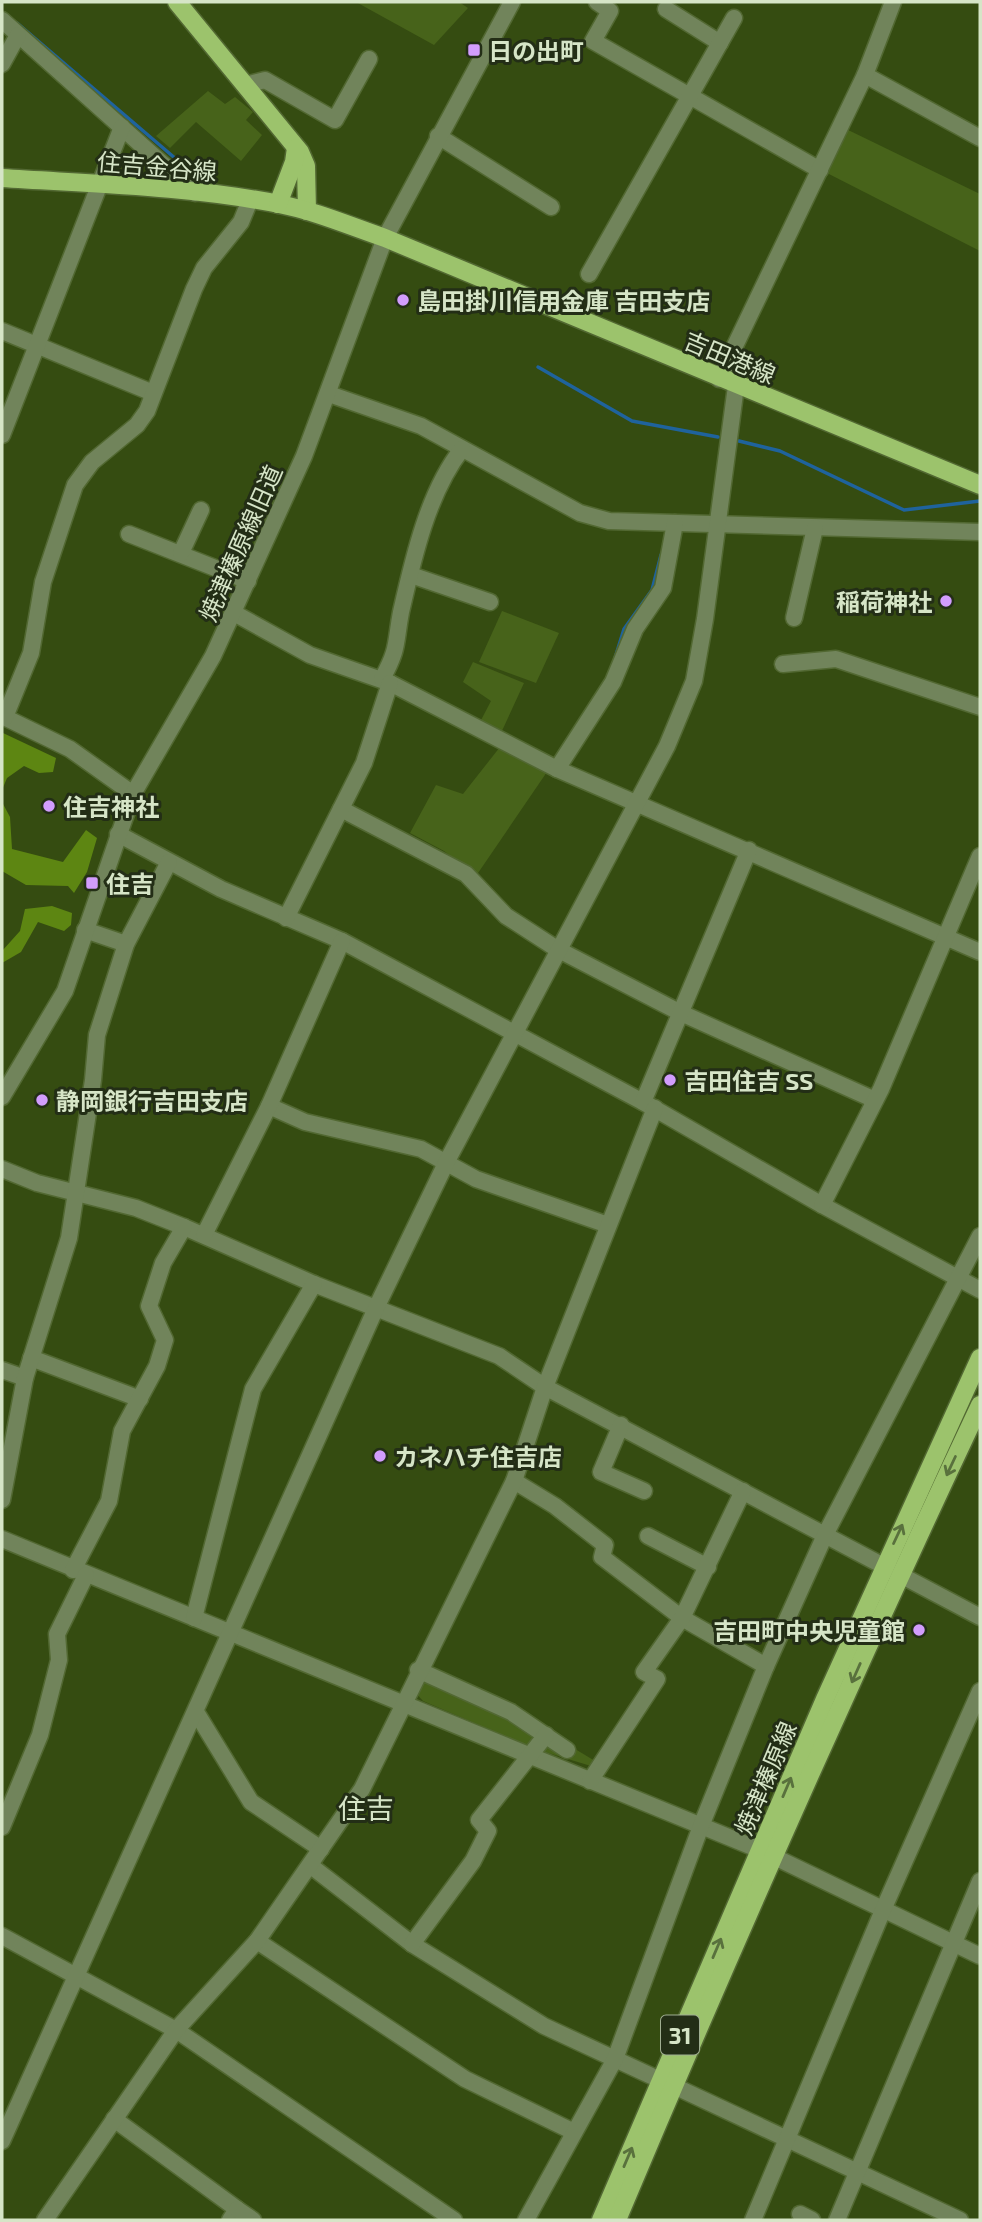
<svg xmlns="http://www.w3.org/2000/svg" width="982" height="2222" font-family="'Exo 2','Noto Sans JP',sans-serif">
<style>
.green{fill:#47631a}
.forest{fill:#5d8612}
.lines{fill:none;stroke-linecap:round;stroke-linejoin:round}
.stream{stroke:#1f639d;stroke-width:3.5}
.minor-casing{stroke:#526832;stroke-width:19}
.major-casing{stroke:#526832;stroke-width:21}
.minor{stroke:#71845b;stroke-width:16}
.major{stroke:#9cc36c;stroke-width:18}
.oneway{stroke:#59713d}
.poi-dot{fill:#d29dfd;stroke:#232e16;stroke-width:2.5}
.labels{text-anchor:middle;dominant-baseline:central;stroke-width:6;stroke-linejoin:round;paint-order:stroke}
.shield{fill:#232e16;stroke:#a0ae92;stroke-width:2}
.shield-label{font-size:23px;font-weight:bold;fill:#d6e5c7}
.poi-label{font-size:24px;font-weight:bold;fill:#d6e5c7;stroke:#232e16;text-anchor:start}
.street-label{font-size:24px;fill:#d6e5c7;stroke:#232e16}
.quarter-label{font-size:28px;fill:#d6e5c7;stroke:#232e16}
</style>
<rect width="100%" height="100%" fill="#354c11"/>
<g class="green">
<polygon points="356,2 459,2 468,8 434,45"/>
<polygon points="208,91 225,104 235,97 253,112 246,120 262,135 241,161 196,122 170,148 156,136"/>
<polygon points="844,128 980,194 980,251 825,172"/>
<polygon points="502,611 559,633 536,683 479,662"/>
<polygon points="473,662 524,683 501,733 480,722 491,701 463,682"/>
<polygon points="500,747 549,769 476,876 444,851 410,833 436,785 463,794"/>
<polygon points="421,1671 522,1717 595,1761 591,1766 535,1749 423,1701 415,1692"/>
</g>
<g class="forest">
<polygon points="3,733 56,758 53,772 39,773 24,766 7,778 2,790"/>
<polygon points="2,802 10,817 12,849 63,862 86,830 97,838 87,872 74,893 68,886 26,885 2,871"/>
<polygon points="52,906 72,913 71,925 64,931 38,922 21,952 2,963 2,951 20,931 25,909"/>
</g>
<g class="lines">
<g class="stream">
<polyline points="17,23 197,177"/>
<polyline points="538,367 632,421 718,437"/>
<polyline points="739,441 780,451 904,510 980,501"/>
<polyline points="615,658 624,629 652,590 661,555"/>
</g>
<defs>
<g id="minor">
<polyline points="597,2 610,11 593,41 820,170"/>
<polyline points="666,9 720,43"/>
<polyline points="2,20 195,193"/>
<polyline points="2,64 18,35"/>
<polyline points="865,75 980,138"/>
<polyline points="245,85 265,80 335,120 369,59"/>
<polyline points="438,136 551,207"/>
<polyline points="589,274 734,18"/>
<polyline points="2,331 153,393"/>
<polyline points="719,379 865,75 893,2"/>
<polyline points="329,394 421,426 580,513 609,521 980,532"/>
<polyline points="2,435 122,127"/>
<polyline points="129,534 248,581"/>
<polyline points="181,553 201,510"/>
<polyline points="411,575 490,602"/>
<polyline points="234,613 310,655 390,683 557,769 980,952"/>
<polyline points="794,618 815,528"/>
<polyline points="783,664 836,659 980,707"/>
<path d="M 382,679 C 399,648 395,644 401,612 C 413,559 428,492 462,449"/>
<polyline points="2,716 70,749 133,794"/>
<polyline points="5,717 31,653 43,582 75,485 92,462 137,425 147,411 194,289 204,268 241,222 250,200"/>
<polyline points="557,769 613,682 635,629 663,588 675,523"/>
<polyline points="341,809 466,874 506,916 557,949 681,1013 875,1100"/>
<polyline points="118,834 221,889 342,941 643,1102 822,1205 980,1290"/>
<polyline points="286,918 364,763 390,683"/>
<polyline points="85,930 126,944"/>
<polyline points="2,1097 65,991 133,794 213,656 304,456 385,238 512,2"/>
<polyline points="643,1102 749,850"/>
<polyline points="269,1106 305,1122 421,1149 476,1179 608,1225"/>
<polyline points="2,1169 37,1183 136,1208 184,1227 314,1284 499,1356 545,1387 980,1617"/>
<polyline points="822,1205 881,1089 980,856"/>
<polyline points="204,1235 269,1106 342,941"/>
<polyline points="31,1358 140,1399"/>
<polyline points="2,1370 25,1378"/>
<polyline points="621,1425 601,1472 644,1491"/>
<polyline points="514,1481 555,1506 605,1545 602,1557 682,1618 766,1666"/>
<polyline points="2,1500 25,1378 69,1238 93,1080 97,1035 126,944 169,862"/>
<polyline points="648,1536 708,1567"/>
<polyline points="2,1539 760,1850 980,1956"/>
<polyline points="73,1570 109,1501 122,1431 157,1366 165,1340 149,1306 163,1263 184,1227"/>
<polyline points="194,1618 253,1389 314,1284"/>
<polyline points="418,1670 511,1712 567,1750"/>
<polyline points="196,1712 251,1802 321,1849"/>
<polyline points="590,1781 657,1679 644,1672 682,1618 743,1491"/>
<polyline points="2,1827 40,1735 59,1660 57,1634 86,1575"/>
<polyline points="311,1866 412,1944 544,2026 660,2080"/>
<polyline points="2,1936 176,2030 454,2220"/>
<polyline points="257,1941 465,2079 574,2132"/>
<polyline points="412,1944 473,1861 488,1831 479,1820 546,1735"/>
<polyline points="674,2086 960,2220"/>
<polyline points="114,2119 237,2209 230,2220"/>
<polyline points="2,2141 376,1308 447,1161 667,746 694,681 705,619 736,386"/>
<polyline points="237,2209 253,2220"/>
<polyline points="800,2214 812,2220"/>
<polyline points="45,2220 176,2030 257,1941 362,1789 514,1481 545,1387 655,1108"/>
<polyline points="526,2220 615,2059 701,1826 766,1666 825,1535 980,1236"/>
<polyline points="753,2220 883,1910 980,1691"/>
<polyline points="837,2220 980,1881"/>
</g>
<g id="major">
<polyline points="177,2 300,152 306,166 307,211"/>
<path d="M 2,178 C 93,184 188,186 279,204 C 315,211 350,226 385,238 L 980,485"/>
<polyline points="278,204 294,162 296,148"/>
<polyline points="601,2220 825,1699 980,1358"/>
<path d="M 617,2220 C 732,1946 853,1674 980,1405"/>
</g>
</defs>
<use href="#minor" class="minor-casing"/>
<use href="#major" class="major-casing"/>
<use href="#minor" class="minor"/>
<use href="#major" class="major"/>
</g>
<defs><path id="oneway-shaft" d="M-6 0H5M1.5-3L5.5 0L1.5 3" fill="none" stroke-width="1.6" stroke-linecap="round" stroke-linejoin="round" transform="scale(1.75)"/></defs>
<g class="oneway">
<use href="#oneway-shaft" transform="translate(951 1466) rotate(115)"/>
<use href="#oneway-shaft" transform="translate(898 1534) rotate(-65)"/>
<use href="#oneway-shaft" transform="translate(856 1673) rotate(114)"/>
<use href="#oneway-shaft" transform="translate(787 1787) rotate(-67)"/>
<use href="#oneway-shaft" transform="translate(717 1948) rotate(-67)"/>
<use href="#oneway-shaft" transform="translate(628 2157) rotate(-67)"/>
</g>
<g class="poi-dot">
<rect x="467" y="43" width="14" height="14" rx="3.5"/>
<circle cx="403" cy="300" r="7"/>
<circle cx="946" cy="601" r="7"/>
<circle cx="49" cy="806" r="7"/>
<rect x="85" y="876" width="14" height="14" rx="3.5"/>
<circle cx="670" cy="1080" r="7"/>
<circle cx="42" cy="1100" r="7"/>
<circle cx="380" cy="1456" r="7"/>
<circle cx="919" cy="1630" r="7"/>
</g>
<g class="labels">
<rect class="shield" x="661" y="2015.5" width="38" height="39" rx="5"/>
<g class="shield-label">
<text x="680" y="2035">31</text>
</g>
<g class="poi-label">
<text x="488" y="50">日の出町</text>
<text x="417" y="300">島田掛川信用金庫 吉田支店</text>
<text x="932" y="601" text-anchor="end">稲荷神社</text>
<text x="63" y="806">住吉神社</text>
<text x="106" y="883">住吉</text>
<text x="684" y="1080">吉田住吉 SS</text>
<text x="56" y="1100">静岡銀行吉田支店</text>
<text x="394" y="1456">カネハチ住吉店</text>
<text x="905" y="1630" text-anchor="end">吉田町中央児童館</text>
</g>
<g class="street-label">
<text transform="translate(157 166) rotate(5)">住吉金谷線</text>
<text transform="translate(730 357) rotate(23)">吉田港線</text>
<text transform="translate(240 543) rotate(-66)">焼津榛原線旧道</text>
<text transform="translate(765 1778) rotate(-67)">焼津榛原線</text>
</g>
<g class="quarter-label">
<text x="366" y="1808">住吉</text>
</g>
</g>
<rect width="982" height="2222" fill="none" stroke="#d6e5c7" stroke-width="7"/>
</svg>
